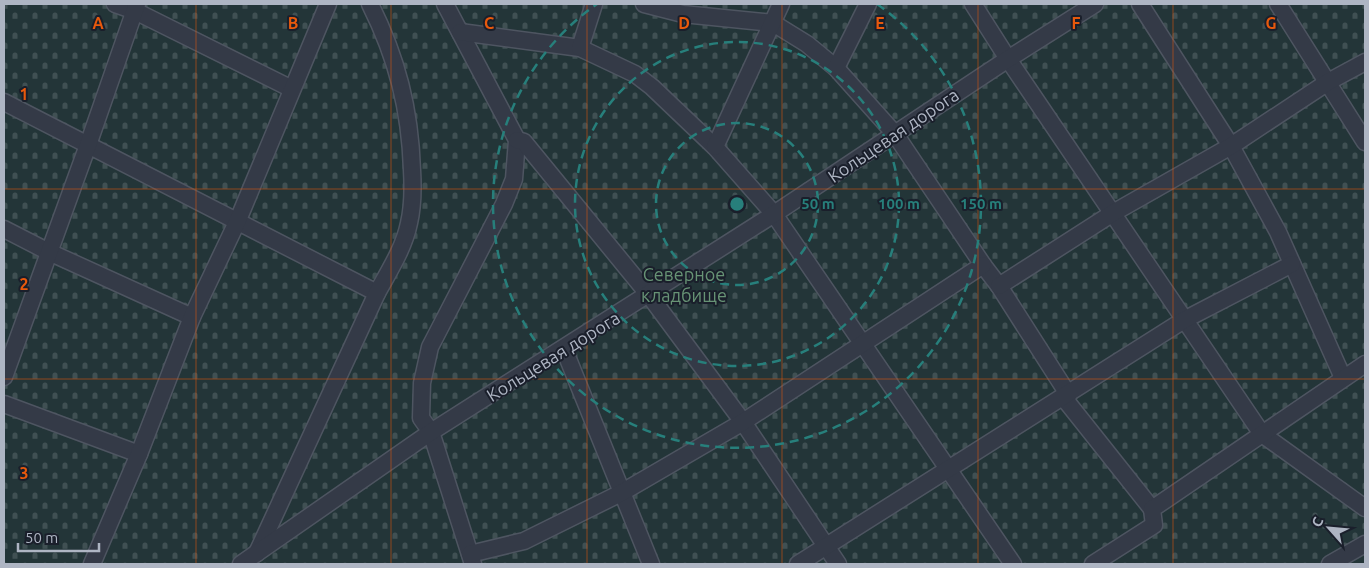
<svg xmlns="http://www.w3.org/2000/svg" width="1369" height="568" font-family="Ubuntu,sans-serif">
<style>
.cemetery{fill:url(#cemetery-stones)}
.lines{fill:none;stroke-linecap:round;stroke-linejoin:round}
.minor-casing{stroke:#4e5561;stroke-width:19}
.minor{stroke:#343a47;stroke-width:16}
.grid{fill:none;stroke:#e8590c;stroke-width:1;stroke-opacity:0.55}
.ring{fill:none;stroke:#277f7b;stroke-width:2.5;stroke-dasharray:9 6}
.labels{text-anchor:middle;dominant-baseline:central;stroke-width:4;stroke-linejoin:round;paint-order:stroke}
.street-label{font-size:18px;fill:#aeb5c3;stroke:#1a1f2b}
.park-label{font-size:18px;fill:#679375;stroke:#1a1f2b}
.grid-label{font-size:16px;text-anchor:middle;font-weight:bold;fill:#e8590c;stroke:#1a1f2b;stroke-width:4;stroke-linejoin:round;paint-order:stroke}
.centre{fill:#277f7b;stroke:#1a1f2b;stroke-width:2.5}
.ring-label{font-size:15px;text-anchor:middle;font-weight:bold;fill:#277f7b;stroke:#1a1f2b;stroke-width:4;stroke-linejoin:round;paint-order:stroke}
</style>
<defs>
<pattern id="cemetery-stones" width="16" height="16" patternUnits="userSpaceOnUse" patternTransform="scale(1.25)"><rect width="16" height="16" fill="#233538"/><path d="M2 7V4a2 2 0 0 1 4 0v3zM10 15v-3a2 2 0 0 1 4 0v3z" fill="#405053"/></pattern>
</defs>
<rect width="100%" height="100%" fill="#212836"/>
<rect class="cemetery" x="4" y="4" width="1361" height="560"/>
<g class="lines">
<defs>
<g id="minor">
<polyline points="115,4 135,11 292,89"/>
<polyline points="445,4 517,140 514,179 504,204 430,347 422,383 421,418 431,432 473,564"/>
<polyline points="644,4 683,14 773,23 807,44 836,68 895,134 983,265 999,286 1068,394 1067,402 1152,509"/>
<polyline points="973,4 1008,59 1262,434 1365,508"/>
<polyline points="1140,4 1231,146 1278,232 1343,378"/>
<polyline points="1278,4 1365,142"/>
<polyline points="460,32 580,48 635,74 652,87 715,147 774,214 1013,564"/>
<polyline points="580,48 594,4"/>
<polyline points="836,68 868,4"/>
<polyline points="4,102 377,293"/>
<polyline points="517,140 524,142 649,295 743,422 838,564"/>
<polyline points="715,147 781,4"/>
<polyline points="4,229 49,252 192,317"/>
<polyline points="999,286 1113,213 1231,146 1328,82 1365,62"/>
<polyline points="564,349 651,564"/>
<polyline points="4,377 88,145 137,4"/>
<polyline points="4,404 139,454"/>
<path d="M 257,553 L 377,293 C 389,271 404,248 409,223 C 413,206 413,187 412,170 C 410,109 397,58 370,4"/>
<polyline points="470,554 524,541 621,493 743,422 983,265"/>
<polyline points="92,564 139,454 192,317 238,220 328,4"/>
<polyline points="241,564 431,432 774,214 1008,59 1095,4"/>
<polyline points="798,564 1184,320 1292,264"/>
<polyline points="1093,564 1154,525 1152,509 1365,364"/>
<polyline points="1330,564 1365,544"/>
</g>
</defs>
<use href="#minor" class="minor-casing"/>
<use href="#minor" class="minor"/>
</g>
<path class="grid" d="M 196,4 L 196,564M 391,4 L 391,564M 587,4 L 587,564M 782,4 L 782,564M 978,4 L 978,564M 1173,4 L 1173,564M 4,189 L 1365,189M 4,379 L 1365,379"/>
<g class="ring">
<circle cx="737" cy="204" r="81"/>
<circle cx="737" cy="204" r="162"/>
<path d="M877 4A244 244 0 1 1 597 4"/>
</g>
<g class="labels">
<g class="street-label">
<text transform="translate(893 135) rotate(-34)">Кольцевая дорога</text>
<text transform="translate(553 356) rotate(-32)">Кольцевая дорога</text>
</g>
<g class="park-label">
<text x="684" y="274">Северное<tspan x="684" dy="21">кладбище</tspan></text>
</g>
</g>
<g class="grid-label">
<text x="98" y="29">A</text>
<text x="293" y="29">B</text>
<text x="489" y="29">C</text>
<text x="684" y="29">D</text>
<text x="880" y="29">E</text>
<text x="1076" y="29">F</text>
<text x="1271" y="29">G</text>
<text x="24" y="100">1</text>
<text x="24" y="290">2</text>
<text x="24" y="479">3</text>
</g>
<circle cx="737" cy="204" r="8" class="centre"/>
<g class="ring-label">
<text x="818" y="209">50 m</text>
<text x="899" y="209">100 m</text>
<text x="981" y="209">150 m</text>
</g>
<rect width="1369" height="568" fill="none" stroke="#aeb5c3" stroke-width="10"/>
<g transform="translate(1329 528) rotate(297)" stroke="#1a1f2b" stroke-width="4" paint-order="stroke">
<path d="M0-4L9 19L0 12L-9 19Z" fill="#aeb5c3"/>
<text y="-8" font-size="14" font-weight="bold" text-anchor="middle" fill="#aeb5c3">С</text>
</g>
<path d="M18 543v8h81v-8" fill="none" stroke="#aeb5c3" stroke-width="2.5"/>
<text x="25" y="543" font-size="15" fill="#aeb5c3" stroke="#1a1f2b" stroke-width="4" paint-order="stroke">50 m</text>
</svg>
